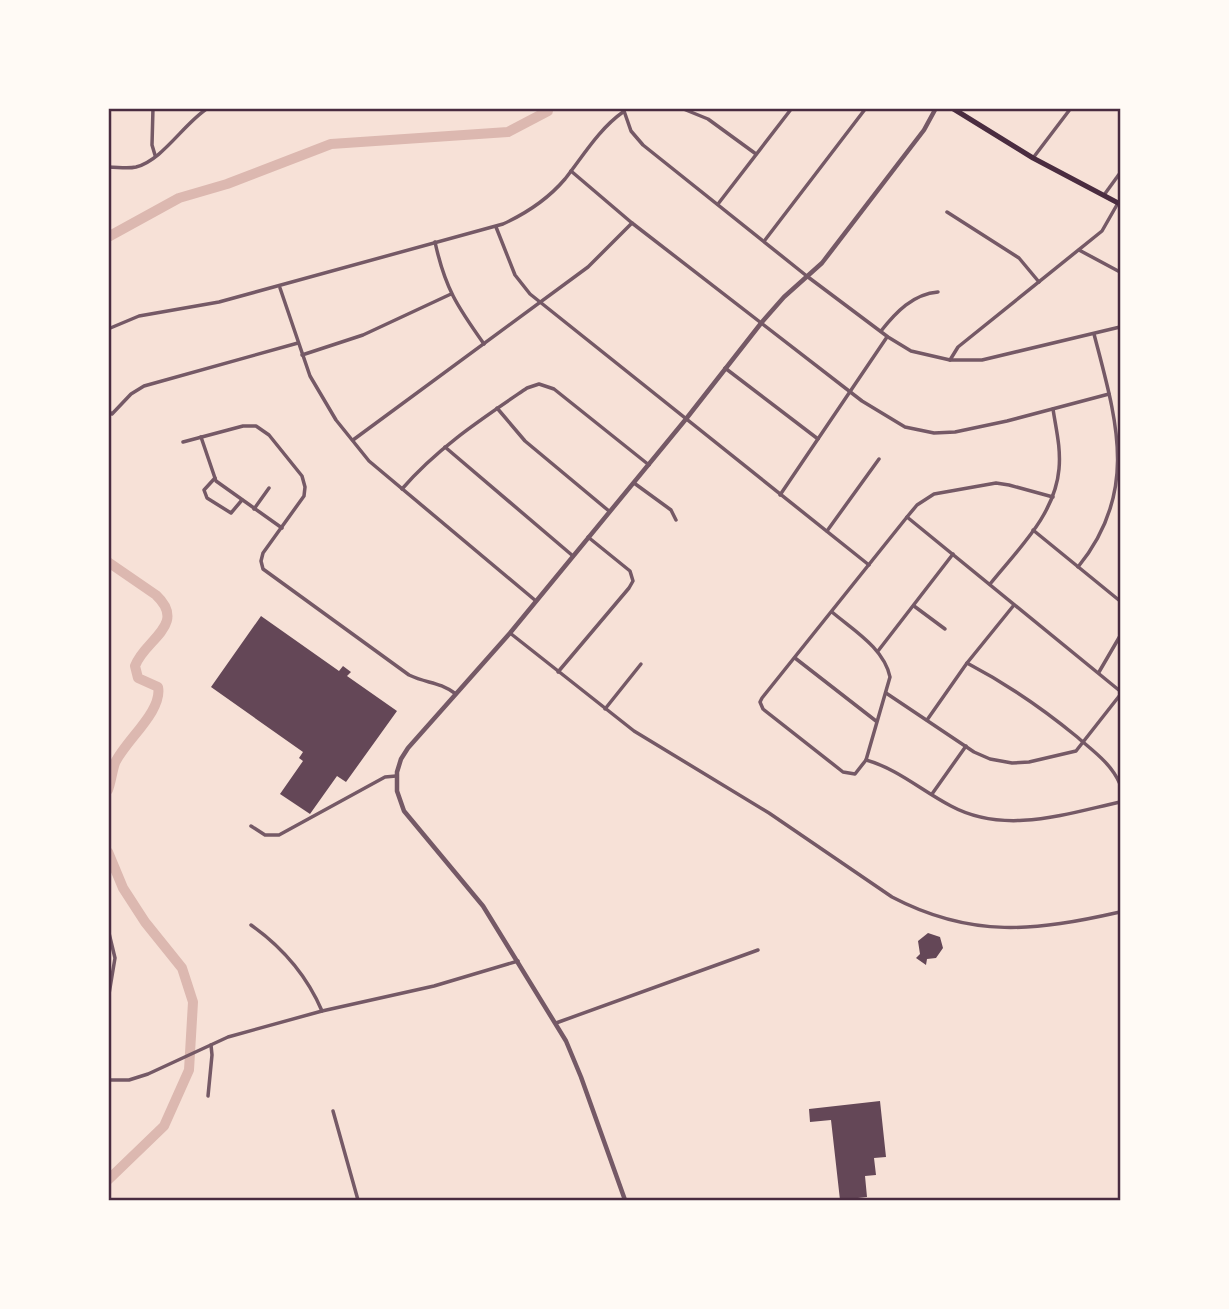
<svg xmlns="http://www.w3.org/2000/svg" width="1229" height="1309" font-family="Raleway,sans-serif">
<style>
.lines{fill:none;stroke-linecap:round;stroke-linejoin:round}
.river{stroke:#dcb8b0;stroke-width:10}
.building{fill:#644757}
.minor{stroke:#755966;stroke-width:3.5}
.tertiary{stroke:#755966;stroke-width:4.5}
.primary{stroke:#4a2c40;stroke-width:5}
.neatline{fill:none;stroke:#4a2c40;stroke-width:2.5}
</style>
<rect width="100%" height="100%" fill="#f7e1d7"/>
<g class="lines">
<g class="river">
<polyline points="108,237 179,198 227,184 331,144 508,132 548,111 548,108"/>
<path d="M 108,562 L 156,595 C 188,625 144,640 135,666 L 138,678 L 158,687 C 163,711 125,741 115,763 C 112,772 111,782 108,790"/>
<polyline points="108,852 123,888 145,922 182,968 193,1002 189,1070 164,1126 108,1180"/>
</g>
</g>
<g class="building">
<polygon points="261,616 339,671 343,666 351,672 347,676 397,711 346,782 337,776 310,814 280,794 303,761 299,758 303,752 211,687"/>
<polygon points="928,933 940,937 943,948 936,958 927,959 926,965 916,958 920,954 918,941"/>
<polygon points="880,1101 886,1157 874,1158 876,1175 865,1176 867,1197 840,1200 831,1120 810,1122 809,1109"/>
</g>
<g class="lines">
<g class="minor">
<polyline points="153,108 152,145 155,155"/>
<polyline points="623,108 631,131 643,145 808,277 888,337 911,351 950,360 982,360 1120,327"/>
<polyline points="681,108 708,119 756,154"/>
<polyline points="1033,158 1071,108"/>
<path d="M 108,167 C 118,167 127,169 136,167 C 163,160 184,123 208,108"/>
<polyline points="571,171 632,223 862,401 905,427 934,433 955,432 1007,421 1109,394"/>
<polyline points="1104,195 1120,173"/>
<polyline points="718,204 792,108"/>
<polyline points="947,212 1019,258 1039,282"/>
<polyline points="496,227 515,275 530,294 869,565"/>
<polyline points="765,240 866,108"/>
<path d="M 435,242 C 445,288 457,306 484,344"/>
<polyline points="1079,250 1120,272"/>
<polyline points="280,288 310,376 336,420 369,461 536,601"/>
<path d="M 108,329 L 139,316 L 219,302 L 503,224 C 527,213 548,199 565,179 C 583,156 599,129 623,112"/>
<path d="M 881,331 C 896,312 913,294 938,292"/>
<polyline points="302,355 363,335 451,294"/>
<polyline points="950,360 958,347 1102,231 1118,203"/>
<polyline points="725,368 818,439"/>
<polyline points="497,408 525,441 609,511"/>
<polyline points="108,411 112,414 131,394 144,386 298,343"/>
<polyline points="201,437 216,481 282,528"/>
<polyline points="353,440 588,267 632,223"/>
<path d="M 183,442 L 243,426 L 256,426 L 269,435 L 302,476 L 305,487 L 304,496 L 263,553 L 261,561 L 263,569 L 409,675 C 428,684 438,681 456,694"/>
<polyline points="445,447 573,556"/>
<polyline points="215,478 204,490 207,498 231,513 242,500"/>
<polyline points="634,483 671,510 676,520"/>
<path d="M 402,489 C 437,448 483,418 527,388 L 539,384 L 554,389 L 649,465"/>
<polyline points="780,495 887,337"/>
<polyline points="254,509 269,488"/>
<polyline points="907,517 1120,691"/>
<polyline points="1033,530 1120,601"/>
<polyline points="827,531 879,459"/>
<path d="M 1078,567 C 1140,491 1116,419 1094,334"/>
<path d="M 990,584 C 1018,549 1055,515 1059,469 C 1061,448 1056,429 1053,409"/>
<polyline points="914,606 945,629"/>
<path d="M 832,612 C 853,630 884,648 890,677 L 866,760 L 855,774 L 843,772 L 763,709 L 760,702 L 762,698 L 907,517 L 917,505 L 934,494 L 996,483 L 1009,485 L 1053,497"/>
<path d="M 510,633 L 634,731 L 769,813 L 892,897 C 972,939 1036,931 1120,912"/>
<polyline points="878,651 953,554"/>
<polyline points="795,658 876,721"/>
<path d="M 967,663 C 1007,684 1042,708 1076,736 C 1093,751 1111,763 1120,784"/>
<polyline points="558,672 629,588 633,581 630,571 588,537"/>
<polyline points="1099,672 1120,636"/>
<polyline points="886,693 974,752 990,759 1012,763 1029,762 1076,751 1120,695"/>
<polyline points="605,709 641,664"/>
<polyline points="927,720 967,663 1014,605"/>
<path d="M 866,760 C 898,769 922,791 951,806 C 1005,835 1065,814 1120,802"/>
<polyline points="932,794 966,746"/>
<polyline points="251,826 265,835 279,835 385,777 396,776"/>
<path d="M 251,925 C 282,947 307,976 322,1011"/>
<polyline points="108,929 115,958 108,1000"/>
<polyline points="556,1023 758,950"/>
<polyline points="108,1080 129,1080 148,1074 228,1037 322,1011 434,986 518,961"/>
<polyline points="208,1096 212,1055 211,1045"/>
<polyline points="333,1111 358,1200"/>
</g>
<polyline class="tertiary" points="625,1200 581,1077 566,1041 483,906 404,811 397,791 397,772 401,759 408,748 510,633 686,419 762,322 784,297 822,263 924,130 936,108"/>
<polyline class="primary" points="952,108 1033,158 1120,204"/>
</g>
<rect width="1229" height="1309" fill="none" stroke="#fffaf5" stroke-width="220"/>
<rect x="110" y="110" width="1009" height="1089" class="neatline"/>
</svg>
